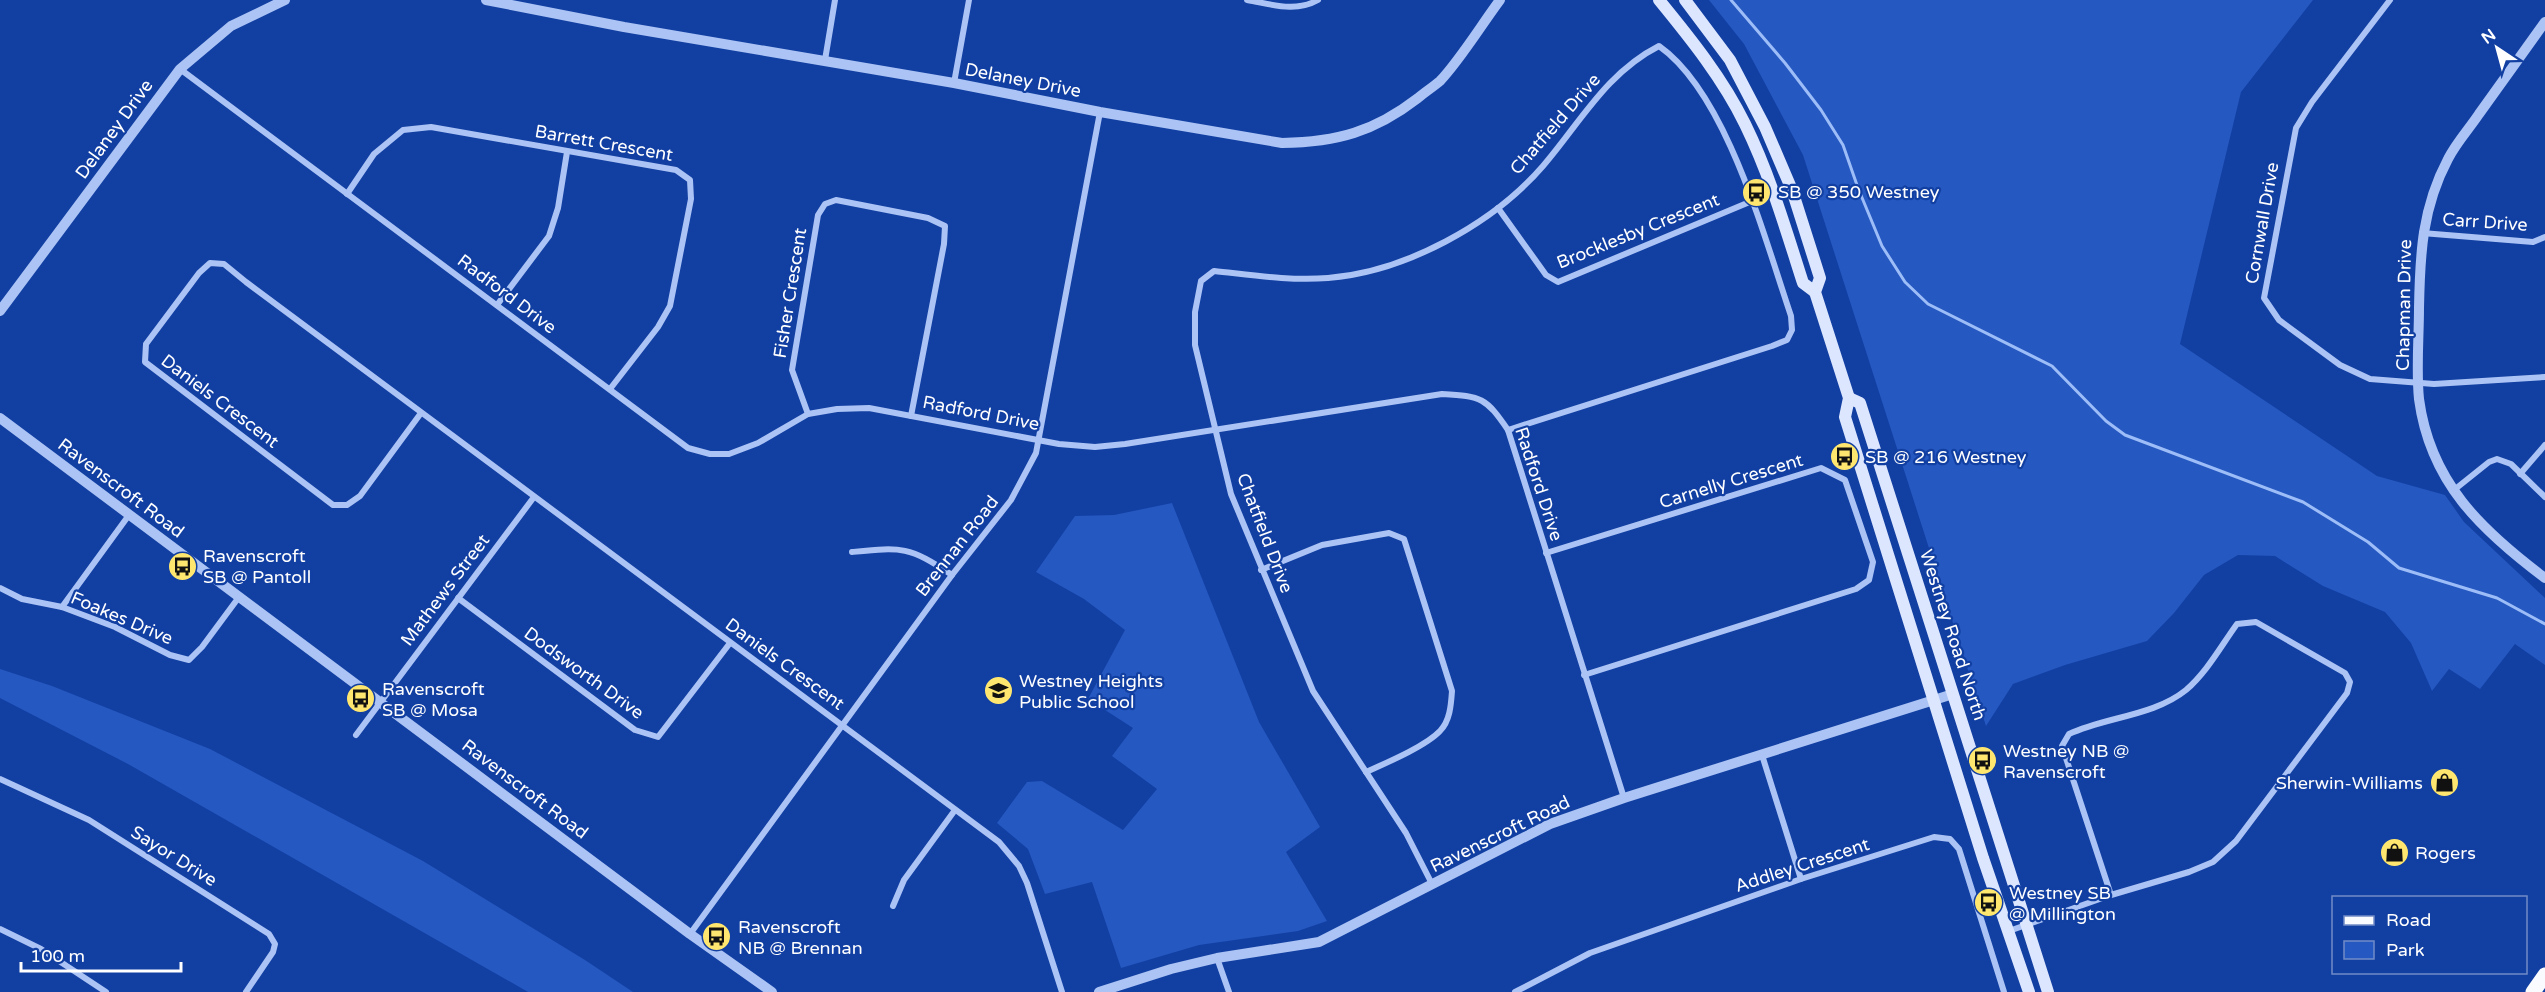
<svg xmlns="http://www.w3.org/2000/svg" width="2545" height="992" font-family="'Varela Round',sans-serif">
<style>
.green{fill:#2558c0}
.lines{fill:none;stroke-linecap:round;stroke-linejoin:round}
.stream{stroke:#9dbdf8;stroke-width:3}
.minor{stroke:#abc4f5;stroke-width:6}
.tertiary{stroke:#abc4f5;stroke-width:10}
.secondary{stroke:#dce6fe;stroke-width:12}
.primary{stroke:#f9fbff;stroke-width:15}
.labels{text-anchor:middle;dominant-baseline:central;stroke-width:4.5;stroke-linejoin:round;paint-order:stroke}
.street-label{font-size:18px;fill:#fff;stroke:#123fa2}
.poi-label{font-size:18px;fill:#fff;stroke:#123fa2;text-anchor:start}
</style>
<rect width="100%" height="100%" fill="#123fa2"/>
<g class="green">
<polygon points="1709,0 2313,0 2241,92 2180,344 2377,476 2445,495 2464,522 2545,598 2545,665 2515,644 2480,689 2449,669 2432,691 2411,643 2385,612 2323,586 2275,556 2238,555 2204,575 2174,613 2147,641 2065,665 2013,684 1986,726 1803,155 1744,44"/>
<polygon points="1172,503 1259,722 1320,827 1286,852 1327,921 1298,931 1199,945 1121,968 1092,882 1045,894 1028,849 997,823 1027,782 1042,781 1123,830 1157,789 1112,756 1133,728 1088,699 1125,630 1084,599 1036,572 1075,516 1114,515"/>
<polygon points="0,669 52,686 210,749 423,861 585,960 633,992 528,992 128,764 0,698"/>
</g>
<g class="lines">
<polyline class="stream" points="1731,0 1785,63 1821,110 1843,145 1858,188 1882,246 1905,282 1928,304 2052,366 2106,421 2125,435 2303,502 2368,542 2399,568 2497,598 2545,624"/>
<g class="minor">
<path d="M 1247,0 C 1271,4 1295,13 1318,0"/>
<polyline points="2390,0 2312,102 2296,128 2264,298 2279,320 2340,365 2370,379 2434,384 2545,377"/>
<polyline points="825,60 835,0"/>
<path d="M 180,69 L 688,448 L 710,454 L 729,454 L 758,443 L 808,414 L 837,409 L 869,408 L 1059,444 L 1095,447 L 1125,444 L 1442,394 C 1482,396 1486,398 1508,430 L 1624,798"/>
<polyline points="954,83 969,0"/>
<polyline points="347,194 374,154 403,130 431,127 676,170 690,180 691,199 670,306 658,327 610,389"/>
<polyline points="1498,208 1546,275 1558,282 1752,201"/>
<polyline points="2422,233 2533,242 2545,237"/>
<polyline points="497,305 549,236 558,208 567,152"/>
<polyline points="421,413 360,496 347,505 333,505 145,362 146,344 199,273 210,263 224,264 246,282 999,842 1019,866 1027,883 1062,992"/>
<polyline points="808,414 792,370 818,215 825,204 836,200 928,218 945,226 944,244 911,416"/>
<polyline points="2520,474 2545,445"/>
<polyline points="2454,490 2489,462 2497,459 2511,464 2545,497"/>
<path d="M 852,552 C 902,547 909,546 952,575"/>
<polyline points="1546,553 1821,468 1845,480 1873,562 1869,580 1856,589 1584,675"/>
<path d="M 1261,570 L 1322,545 L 1389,533 L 1404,539 L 1452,691 C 1451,705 1450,721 1440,731 C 1426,746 1386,763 1366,772"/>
<polyline points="0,588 22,599 62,607 115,627 170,655 189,660 202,647 239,597"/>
<polyline points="458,598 635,730 658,737 730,643"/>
<polyline points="62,607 129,515"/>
<polyline points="356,735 534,497"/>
<polyline points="1762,755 1801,879"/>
<polyline points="0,779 89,820 269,934 275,944 273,952 246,992"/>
<path d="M 1432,884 L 1406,833 L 1313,691 L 1231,494 L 1195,345 L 1195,312 L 1201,281 L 1214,271 C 1252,275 1290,281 1328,278 C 1405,272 1493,224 1543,166 C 1580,123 1606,73 1659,46 C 1727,94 1764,237 1791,316 L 1792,330 L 1787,340 L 1772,346 L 1508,430"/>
<polyline points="893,906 904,880 955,810"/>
<polyline points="0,929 41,949 106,992"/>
<path d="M 2009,931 L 2111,895 L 2189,872 L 2213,862 L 2236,841 L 2347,693 L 2350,682 L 2345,673 L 2256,622 L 2237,624 C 2221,646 2207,672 2186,690 C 2154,716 2105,717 2069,734 L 2062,746 L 2111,895"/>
<polyline points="690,934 952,575 1011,500 1036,453 1100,112"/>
<polyline points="1217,958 1229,992"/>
<polyline points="1515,992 1590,953 1801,879 1934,837 1950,839 1959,849 2004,992"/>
</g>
<g class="tertiary">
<path d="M 486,0 L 624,27 L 954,83 L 1100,112 L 1282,143 C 1337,142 1374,132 1418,98 C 1425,92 1433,87 1440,81 C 1460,60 1482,24 1500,0"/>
<path d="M 2545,22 C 2523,53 2501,83 2479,114 C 2469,129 2456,143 2448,159 C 2422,208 2420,254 2419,308 C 2419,338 2416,369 2419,399 C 2430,482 2481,530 2545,578"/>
<polyline points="0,311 180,69 231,26 285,0"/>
<polyline points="0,418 690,934 772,992"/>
<polyline points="1099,992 1171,969 1217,958 1319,942 1550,824 1624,798 1953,694"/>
</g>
<g class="secondary">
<path d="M 1659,0 C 1691,39 1723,79 1745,124 C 1770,175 1786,230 1803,283 L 1815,292"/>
<polyline points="1685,0 1730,60 1765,127 1792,190 1820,278 1815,292 1849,398 1845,417 1983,858 2029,992"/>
<polyline points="1849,398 1860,403 2048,992"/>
</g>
<polyline class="primary" points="2533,992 2545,975"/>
</g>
<defs>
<symbol id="bus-disc" viewBox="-11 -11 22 22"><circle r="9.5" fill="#ffe76f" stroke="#123fa2"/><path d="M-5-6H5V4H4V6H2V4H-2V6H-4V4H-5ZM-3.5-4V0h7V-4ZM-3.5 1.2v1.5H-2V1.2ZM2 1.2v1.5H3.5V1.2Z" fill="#111"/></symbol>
<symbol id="school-disc" viewBox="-11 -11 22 22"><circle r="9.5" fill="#ffe76f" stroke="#123fa2"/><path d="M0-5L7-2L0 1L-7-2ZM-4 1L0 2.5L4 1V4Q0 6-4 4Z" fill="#111"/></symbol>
<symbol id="shop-disc" viewBox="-11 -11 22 22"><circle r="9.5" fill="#ffe76f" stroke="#123fa2"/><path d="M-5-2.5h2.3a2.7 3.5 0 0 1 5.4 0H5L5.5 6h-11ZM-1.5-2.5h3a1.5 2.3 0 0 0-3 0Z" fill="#111"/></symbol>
</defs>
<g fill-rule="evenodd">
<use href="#bus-disc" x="1740" y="176" width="33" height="33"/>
<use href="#bus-disc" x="1828" y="440" width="33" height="33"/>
<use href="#bus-disc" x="166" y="550" width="33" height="33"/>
<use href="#school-disc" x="982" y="674" width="33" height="33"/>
<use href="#bus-disc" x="344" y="682" width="33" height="33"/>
<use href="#bus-disc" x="1966" y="744" width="33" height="33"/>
<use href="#shop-disc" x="2428" y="766" width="33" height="33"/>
<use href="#shop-disc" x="2378" y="836" width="33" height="33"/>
<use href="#bus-disc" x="1972" y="886" width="33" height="33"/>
<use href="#bus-disc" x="700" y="920" width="33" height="33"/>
</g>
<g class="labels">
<g class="street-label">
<text transform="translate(1023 80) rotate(11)">Delaney Drive</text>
<text transform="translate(1555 124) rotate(-49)">Chatfield Drive</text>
<text transform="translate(114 129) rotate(-54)">Delaney Drive</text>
<text transform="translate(604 143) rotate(10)">Barrett Crescent</text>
<text transform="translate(2485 222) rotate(4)">Carr Drive</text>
<text transform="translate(2262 223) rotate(-80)">Cornwall Drive</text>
<text transform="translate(1638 231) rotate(-22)">Brocklesby Crescent</text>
<text transform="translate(790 293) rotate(-81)">Fisher Crescent</text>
<text transform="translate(507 294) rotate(37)">Radford Drive</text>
<text transform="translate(2404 305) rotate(-89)">Chapman Drive</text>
<text transform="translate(220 401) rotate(37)">Daniels Crescent</text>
<text transform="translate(981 413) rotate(11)">Radford Drive</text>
<text transform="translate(1731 481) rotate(-17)">Carnelly Crescent</text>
<text transform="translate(1539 484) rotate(72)">Radford Drive</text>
<text transform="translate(121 488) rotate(37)">Ravenscroft Road</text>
<text transform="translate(1265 533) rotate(69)">Chatfield Drive</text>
<text transform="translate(957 546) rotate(-52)">Brennan Road</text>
<text transform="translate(445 590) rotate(-53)">Mathews Street</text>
<text transform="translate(122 618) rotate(23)">Foakes Drive</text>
<text transform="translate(1953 635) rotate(72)">Westney Road North</text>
<text transform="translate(785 664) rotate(36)">Daniels Crescent</text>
<text transform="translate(584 673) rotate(36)">Dodsworth Drive</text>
<text transform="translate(525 789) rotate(37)">Ravenscroft Road</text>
<text transform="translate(1500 834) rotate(-26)">Ravenscroft Road</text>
<text transform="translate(174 856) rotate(32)">Sayor Drive</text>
<text transform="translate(1802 865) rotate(-18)">Addley Crescent</text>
</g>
<g class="poi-label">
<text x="1778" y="192">SB @ 350 Westney</text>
<text x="1865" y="457">SB @ 216 Westney</text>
<text x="203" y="556">Ravenscroft<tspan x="203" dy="21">SB @ Pantoll</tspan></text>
<text x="1019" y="681">Westney Heights<tspan x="1019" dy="21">Public School</tspan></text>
<text x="382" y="689">Ravenscroft<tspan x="382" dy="21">SB @ Mosa</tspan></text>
<text x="2003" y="751">Westney NB @<tspan x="2003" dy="21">Ravenscroft</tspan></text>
<text x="2423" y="783" text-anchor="end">Sherwin-Williams</text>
<text x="2415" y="853">Rogers</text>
<text x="2009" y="893">Westney SB<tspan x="2009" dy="21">@ Millington</tspan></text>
<text x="738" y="927">Ravenscroft<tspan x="738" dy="21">NB @ Brennan</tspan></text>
</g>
</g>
<rect x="2332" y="896" width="195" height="78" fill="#123fa2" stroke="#718cc7" stroke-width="1.5"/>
<rect x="2344" y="916" width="30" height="9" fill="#f9fbff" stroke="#718cc7" stroke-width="1.5"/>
<text x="2386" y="926" font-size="18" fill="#ffffff">Road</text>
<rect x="2344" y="941" width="30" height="18" fill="#2558c0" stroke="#718cc7" stroke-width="1.5"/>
<text x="2386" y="956" font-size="18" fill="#ffffff">Park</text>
<g transform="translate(2497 48) rotate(324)" stroke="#123fa2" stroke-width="4.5" paint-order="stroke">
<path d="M0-4.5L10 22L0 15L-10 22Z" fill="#ffffff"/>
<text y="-9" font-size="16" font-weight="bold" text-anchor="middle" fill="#ffffff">N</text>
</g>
<path d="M21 962v9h160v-9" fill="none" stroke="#ffffff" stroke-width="3"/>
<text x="30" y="962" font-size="18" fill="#ffffff" stroke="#123fa2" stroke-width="4.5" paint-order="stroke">100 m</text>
</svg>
